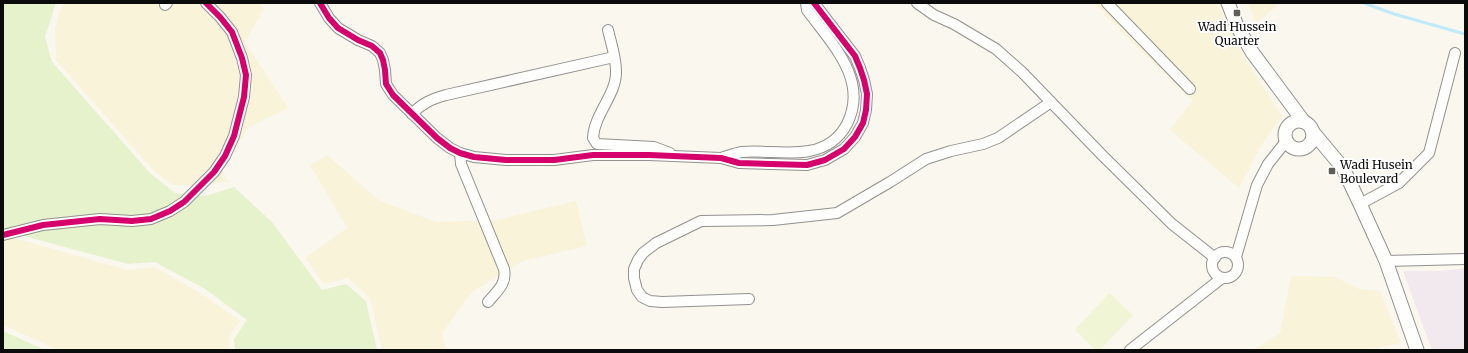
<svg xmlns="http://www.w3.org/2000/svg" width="1468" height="353" font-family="Merriweather,serif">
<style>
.industrial{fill:#f1e9ed}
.farmland{fill:#f9f3d9}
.green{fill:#e6f2cc}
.pitch{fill:#f0f5d6}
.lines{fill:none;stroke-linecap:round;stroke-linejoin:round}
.stream{stroke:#c1eaf9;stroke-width:3}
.minor-casing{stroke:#93918e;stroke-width:12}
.tertiary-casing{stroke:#93918e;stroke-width:15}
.minor{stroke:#fefefd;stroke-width:10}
.tertiary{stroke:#fefefd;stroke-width:13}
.cycleway-casing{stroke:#fff;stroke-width:8}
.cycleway{stroke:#d6006c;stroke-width:6}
.poi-dot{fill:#5f5e5b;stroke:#fff;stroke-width:1.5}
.labels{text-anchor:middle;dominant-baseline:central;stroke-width:4;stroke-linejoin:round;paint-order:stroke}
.poi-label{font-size:12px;fill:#0b0b0b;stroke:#fff}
</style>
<rect width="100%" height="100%" fill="#faf7ef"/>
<polygon class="industrial" points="1465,268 1465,350 1432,350 1403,271 1443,271"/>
<g class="farmland">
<polygon points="65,3 259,3 264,9 245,42 288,108 249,127 222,169 228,182 201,185 172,185 154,171 56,60 55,30 60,9"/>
<polygon points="1093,3 1217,3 1244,57 1282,116 1260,147 1239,188 1170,130 1192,101"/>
<polygon points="1248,3 1280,3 1256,24"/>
<polygon points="327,155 380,201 437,222 496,220 576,201 587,246 523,261 472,292 442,333 446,350 382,350 370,298 348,278 324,284 305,258 347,228 310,165"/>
<polygon points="3,235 128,270 154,267 202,294 240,321 229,337 230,350 58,350 7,327 3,325"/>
<polygon points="1291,276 1335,277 1359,289 1380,291 1401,343 1367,350 1253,350 1280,333"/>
</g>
<g class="green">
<polygon points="3,3 56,3 45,37 52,62 150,173 175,193 206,196 234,187 272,222 322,290 346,284 366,301 377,350 235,350 234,339 247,320 205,289 155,262 128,264 9,232 3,229"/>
<polygon points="3,331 5,332 45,350 3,350"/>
</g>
<polygon class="pitch" points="1109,293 1133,315 1100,350 1096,350 1075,330"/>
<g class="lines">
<polyline class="stream" points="1364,3 1394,14 1465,34"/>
<defs>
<g id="minor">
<polyline points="320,3 329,18 338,28 358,40 372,46 380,53 383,60 385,70 386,84 393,95 437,138 450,148 460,153 474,157 506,160 554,160 593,155 649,155 721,158 739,163 807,165 825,160 844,149 855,137 863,123 866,110 867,94 864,80 860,68 855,56 814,3"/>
<polyline points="917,3 934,15 954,24 996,49 1022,72 1103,156 1172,224 1215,258"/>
<polyline points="1107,3 1190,89"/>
<polyline points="165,5 167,3"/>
<path d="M 608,30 C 611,43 616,57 616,71 C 617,94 594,114 593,138 L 597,144 L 654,147 L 670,153"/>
<path d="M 412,114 C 422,103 432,99 446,95 L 614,57"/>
<path d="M 460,153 L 461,164 L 504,269 C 507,284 497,291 488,302"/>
<path d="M 721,158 C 728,156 735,153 742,152 C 764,150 787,155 809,151 C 826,148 839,139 847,124 C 869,80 832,44 807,10 L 806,3"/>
<polyline points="1360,204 1399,183 1429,153 1455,53"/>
<polyline points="3,235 43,225 100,219 132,221 151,219 170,211 184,202 214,172 225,156 234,136 244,97 246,75 242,58 232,32 220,17 206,3"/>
<circle cx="1225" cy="265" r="13"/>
<polyline points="1236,257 1257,185 1268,164 1287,140"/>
<polyline points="1386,261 1465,259"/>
<polyline points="749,299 662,302 650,301 642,297 637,290 634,278 634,269 638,260 643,253 656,243 701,221 773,220 837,213 890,182 926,159 951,151 983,144 998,138 1051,102"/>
<polyline points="1130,350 1222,278"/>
</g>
<g id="tertiary">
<polyline points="1228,3 1237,26 1252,52 1304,122"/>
<circle cx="1299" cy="135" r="14"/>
<polyline points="1312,131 1343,168 1360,204 1386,261 1417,350"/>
</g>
</defs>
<use href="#minor" class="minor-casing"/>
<use href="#tertiary" class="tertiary-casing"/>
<use href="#minor" class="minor"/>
<use href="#tertiary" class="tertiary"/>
<defs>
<g id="cycleway">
<polyline points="320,3 329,18 338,28 358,40 372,46 380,53 383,60 385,70 386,84 393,95 437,138 450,148 460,153 474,157 506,160 554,160 593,155 649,155 721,158 739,163 807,165 825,160 844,149 855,137 863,123 866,110 867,94 864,80 860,68 855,56 814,3"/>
<polyline points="3,235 43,225 100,219 132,221 151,219 170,211 184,202 214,172 225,156 234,136 244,97 246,75 242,58 232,32 220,17 206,3"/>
</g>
</defs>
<use href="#cycleway" class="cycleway-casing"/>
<use href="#cycleway" class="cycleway"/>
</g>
<g class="poi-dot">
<rect x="1233" y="9" width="8" height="8" rx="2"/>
<rect x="1328" y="167" width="8" height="8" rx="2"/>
</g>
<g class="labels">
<g class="poi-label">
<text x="1237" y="26">Wadi Hussein<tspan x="1237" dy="14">Quarter</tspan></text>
<text x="1340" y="164" text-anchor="start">Wadi Husein<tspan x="1340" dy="14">Boulevard</tspan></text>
</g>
</g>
<rect width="1468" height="353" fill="none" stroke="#0b0b0b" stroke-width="8"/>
</svg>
